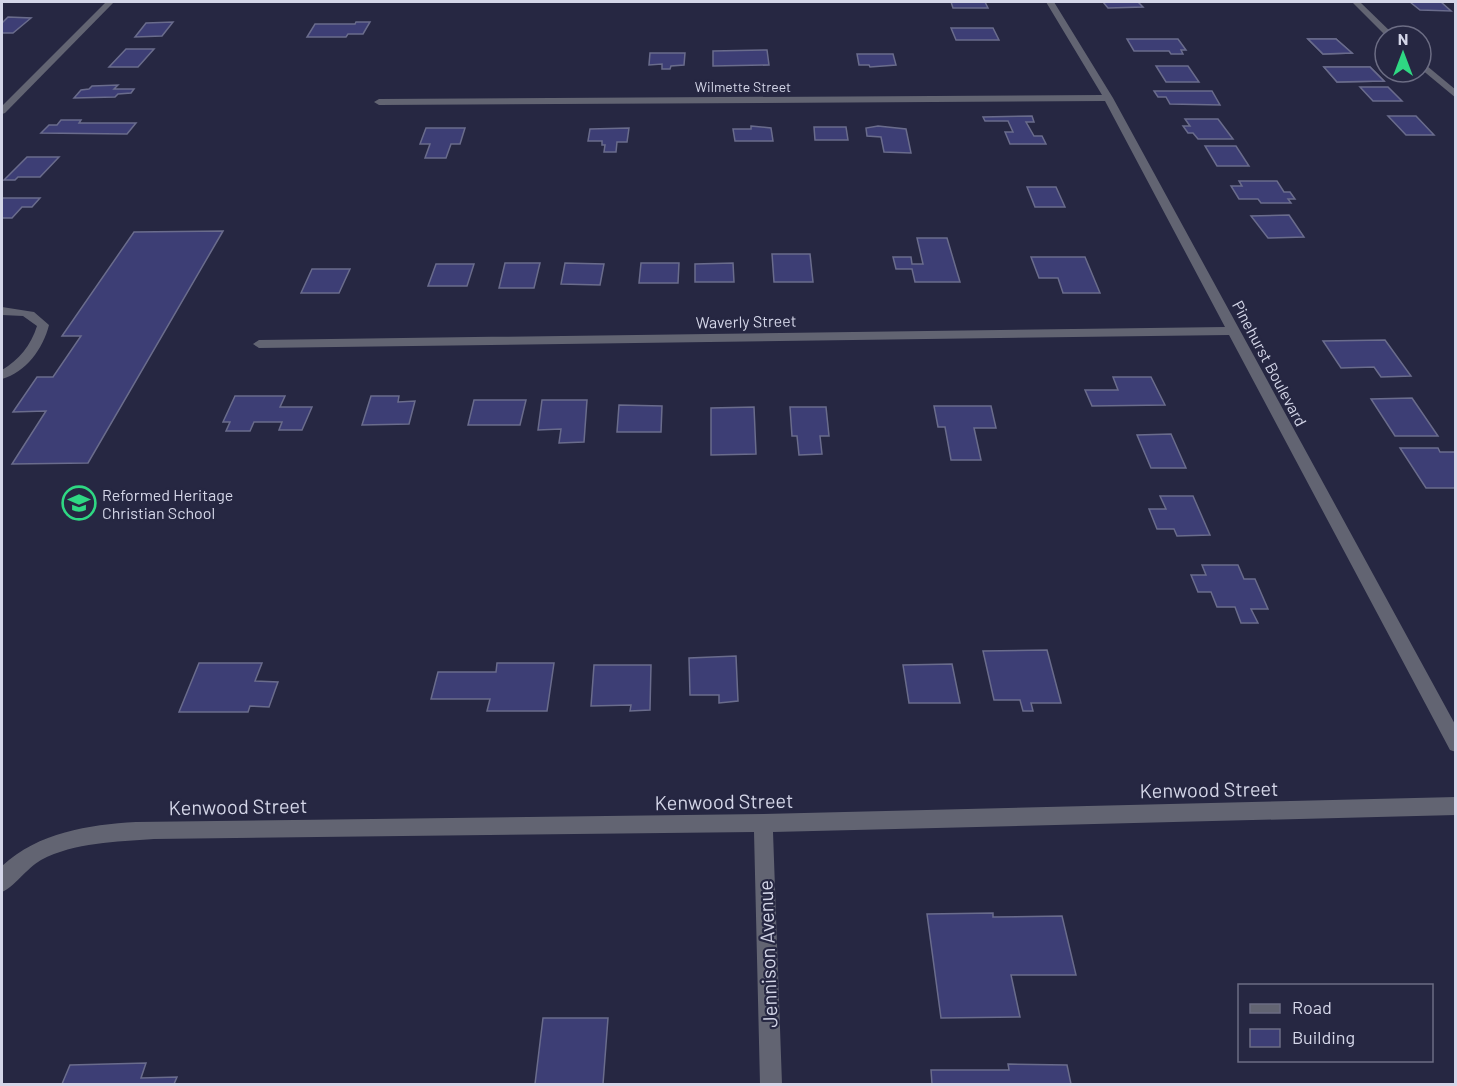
<svg xmlns="http://www.w3.org/2000/svg" width="1457" height="1086" font-family="Barlow,sans-serif">
<style>
.building{fill:#3d3e75;stroke:#6a6c8c;stroke-width:1.5}
.lines{fill:none;stroke-linecap:round;stroke-linejoin:round}
.service{fill:#626472;fill-rule:evenodd}
.minor{fill:#626472;fill-rule:evenodd}
.labels{text-anchor:middle;dominant-baseline:central;stroke-width:4.5;stroke-linejoin:round;paint-order:stroke}
.far-street-label{font-size:14px;fill:#d4d6e8;stroke:#262742}
.street-label{font-size:16px;fill:#d4d6e8;stroke:#262742}
.poi-label{font-size:16px;fill:#d4d6e8;stroke:#262742;text-anchor:start}
.near-street-label{font-size:20px;fill:#d4d6e8;stroke:#262742}
</style>
<rect width="100%" height="100%" fill="#262742"/>
<g class="building">
<polygon points="951,2 985,2 988,8 953,8"/>
<polygon points="1103,2 1138,2 1143,7 1108,8"/>
<polygon points="1410,2 1441,2 1451,11 1420,10"/>
<polygon points="8,17 31,18 13,33 2,33 2,23"/>
<polygon points="173,22 162,36 135,37 146,23"/>
<polygon points="356,22 370,22 363,34 348,34 346,37 307,37 315,24 355,24"/>
<polygon points="951,28 993,28 999,40 956,40"/>
<polygon points="1127,39 1178,39 1186,50 1181,50 1183,54 1171,54 1169,51 1134,51"/>
<polygon points="1308,39 1336,39 1352,53 1323,54"/>
<polygon points="1308,39 1336,39 1352,53 1323,54"/>
<polygon points="126,49 154,49 138,67 109,67"/>
<polygon points="767,50 769,65 713,66 713,51"/>
<polygon points="650,53 685,53 684,65 671,66 670,69 662,69 662,64 649,65"/>
<polygon points="857,54 893,54 896,65 870,67 869,65 859,65"/>
<polygon points="1156,66 1188,66 1199,82 1166,82"/>
<polygon points="1324,67 1370,67 1384,81 1337,82"/>
<polygon points="1324,67 1370,67 1384,81 1337,82"/>
<polygon points="118,85 114,89 134,89 131,93 118,94 115,97 74,98 81,90 89,89 92,86"/>
<polygon points="1360,87 1388,87 1402,101 1373,101"/>
<polygon points="1154,91 1212,91 1220,105 1170,104 1166,97 1158,97"/>
<polygon points="1032,116 1034,122 1026,122 1034,136 1042,136 1046,144 1010,144 1005,132 1013,132 1008,121 985,121 983,117"/>
<polygon points="1388,116 1416,116 1434,135 1406,135"/>
<polygon points="1185,119 1218,119 1233,139 1198,139 1193,133 1188,133 1183,126 1190,126"/>
<polygon points="61,120 81,120 79,123 136,123 127,134 41,133 49,125 57,125"/>
<polygon points="751,126 771,128 773,141 735,141 733,129 751,129"/>
<polygon points="878,126 906,129 911,153 884,152 881,137 867,136 866,128"/>
<polygon points="814,127 846,127 848,140 815,140"/>
<polygon points="426,128 465,128 460,144 451,144 446,158 425,158 430,144 420,144"/>
<polygon points="629,128 627,142 617,142 616,152 604,152 605,145 602,145 602,141 588,141 590,129"/>
<polygon points="1205,146 1236,146 1249,166 1217,166"/>
<polygon points="27,157 59,157 40,177 18,177 15,180 4,180"/>
<polygon points="1239,181 1277,181 1284,192 1290,192 1295,199 1288,199 1291,203 1261,203 1258,199 1239,199 1231,186 1242,186"/>
<polygon points="1027,187 1056,187 1065,207 1035,207"/>
<polygon points="2,198 40,198 32,207 22,207 12,218 2,218"/>
<polygon points="1289,215 1304,237 1268,238 1251,216"/>
<polygon points="223,231 88,463 12,464 46,411 13,412 37,377 53,377 81,336 62,336 134,232"/>
<polygon points="917,238 947,238 960,282 915,282 912,269 896,269 893,257 911,257 912,264 923,264"/>
<polygon points="772,254 810,254 813,282 774,282"/>
<polygon points="1031,257 1085,257 1100,293 1063,293 1058,278 1039,278"/>
<polygon points="505,263 540,263 534,288 499,288"/>
<polygon points="565,263 604,264 600,285 561,284"/>
<polygon points="641,263 679,263 678,283 639,283"/>
<polygon points="733,263 734,282 695,282 695,264"/>
<polygon points="436,264 474,264 467,286 428,286"/>
<polygon points="312,269 350,269 339,293 301,293"/>
<polygon points="1385,340 1411,376 1381,377 1374,367 1341,368 1323,341"/>
<polygon points="1113,377 1151,377 1165,405 1092,406 1085,390 1118,390"/>
<polygon points="235,396 285,396 280,407 312,407 302,430 279,430 282,422 254,422 250,431 226,431 230,422 223,422"/>
<polygon points="371,396 399,396 398,402 415,401 409,424 362,425"/>
<polygon points="1412,398 1438,436 1395,436 1371,399"/>
<polygon points="474,400 526,400 520,425 468,425"/>
<polygon points="542,400 587,400 584,442 559,443 561,429 538,430"/>
<polygon points="619,405 662,406 661,432 617,432"/>
<polygon points="934,406 991,406 996,428 974,428 981,460 951,460 945,427 938,427"/>
<polygon points="754,407 756,454 711,455 711,408"/>
<polygon points="790,407 826,407 829,436 820,436 822,454 799,455 797,436 792,436"/>
<polygon points="1171,434 1186,468 1151,468 1137,435"/>
<polygon points="1400,448 1438,448 1440,452 1456,452 1456,488 1426,488"/>
<polygon points="1160,496 1193,496 1210,535 1177,536 1174,529 1157,529 1149,509 1166,509"/>
<polygon points="1202,565 1238,565 1244,579 1255,579 1268,609 1251,609 1258,623 1241,623 1235,607 1217,607 1211,592 1198,592 1191,575 1206,575"/>
<polygon points="1047,650 1061,703 1031,703 1033,711 1023,711 1020,700 994,700 983,651"/>
<polygon points="736,656 738,701 719,703 719,695 690,695 689,658"/>
<polygon points="199,663 262,663 255,681 278,682 269,707 250,706 248,712 179,712"/>
<polygon points="497,663 554,663 547,711 487,711 490,699 431,699 438,672 496,672"/>
<polygon points="952,664 960,703 909,703 903,665"/>
<polygon points="594,665 651,665 650,710 630,711 631,705 591,706"/>
<polygon points="993,913 993,917 1062,916 1076,975 1011,975 1020,1017 941,1018 927,914"/>
<polygon points="543,1018 608,1018 603,1084 535,1084"/>
<polygon points="146,1063 141,1078 177,1077 174,1084 62,1084 70,1065"/>
<polygon points="1008,1064 1067,1065 1071,1084 932,1084 931,1070 1009,1070"/>
</g>
<g class="lines">
<path class="service" d="M 2,307 L 34,312 L 49,325 C 43,349 26,372 2,379 L 2,370 C 19,360 31,345 37,326 L 23,316 L 2,315 Z"/>
<g class="minor">
<polygon points="106,2 114,2 5,113 2,114 2,106"/>
<polygon points="1046,2 1054,2 1113,98 1456,726 1456,752 1450,750 1229,335 259,348 253,344 259,340 1225,327 1105,101 379,105 374,102 379,99 1102,95"/>
<polygon points="1352,2 1360,2 1395,36 1386,36"/>
<polygon points="1421,61 1456,90 1456,98 1421,69"/>
<path d="M 1456,797 L 1456,815 L 773,832 L 782,1084 L 760,1084 L 754,832 L 154,839 C 116,842 75,842 41,860 C 27,868 13,888 2,892 L 2,866 C 39,832 88,825 136,822 L 763,814 Z"/>
</g>
</g>
<defs>
<symbol id="school-ring" viewBox="-11 -11 22 22"><circle r="9.5" fill="#262742" stroke="#2fd883" stroke-width="1.5"/><path d="M0-5L7-2L0 1L-7-2ZM-4 1L0 2.5L4 1V4Q0 6-4 4Z" fill="#2fd883"/></symbol>
</defs>
<g fill-rule="evenodd">
<use href="#school-ring" x="60" y="484" width="38" height="38"/>
</g>
<g class="labels">
<g class="far-street-label">
<text x="743" y="86">Wilmette Street</text>
</g>
<g class="street-label">
<text transform="translate(746 321) rotate(-1)">Waverly Street</text>
<text transform="translate(1270 363) rotate(62)">Pinehurst Boulevard</text>
</g>
<g class="poi-label">
<text x="102" y="494">Reformed Heritage<tspan x="102" dy="18">Christian School</tspan></text>
</g>
<g class="near-street-label">
<text transform="translate(1209 789) rotate(-1)">Kenwood Street</text>
<text transform="translate(724 801) rotate(-1)">Kenwood Street</text>
<text transform="translate(238 806) rotate(-1)">Kenwood Street</text>
<text transform="translate(767 954) rotate(-92)">Jennison Avenue</text>
</g>
</g>
<rect width="1457" height="1086" fill="none" stroke="#d4d6e8" stroke-width="6"/>
<rect x="1238" y="984" width="195" height="78" fill="#262742" stroke="#6c6d84" stroke-width="1.5"/>
<rect x="1250" y="1004" width="30" height="9" fill="#626472" stroke="#6c6d84" stroke-width="1.5"/>
<text x="1292" y="1014" font-size="18" fill="#d4d6e8">Road</text>
<rect x="1250" y="1029" width="30" height="18" fill="#3d3e75" stroke="#6c6d84" stroke-width="1.5"/>
<text x="1292" y="1044" font-size="18" fill="#d4d6e8">Building</text>
<g transform="translate(1403 54)"><circle r="28" fill="#262742" stroke="#6c6d84" stroke-width="1.5"/>
<path d="M0-4.5L10 22L0 15L-10 22Z" fill="#2fd883"/>
<text y="-9" font-size="16" font-weight="bold" text-anchor="middle" fill="#d4d6e8">N</text>
</g>
</svg>
